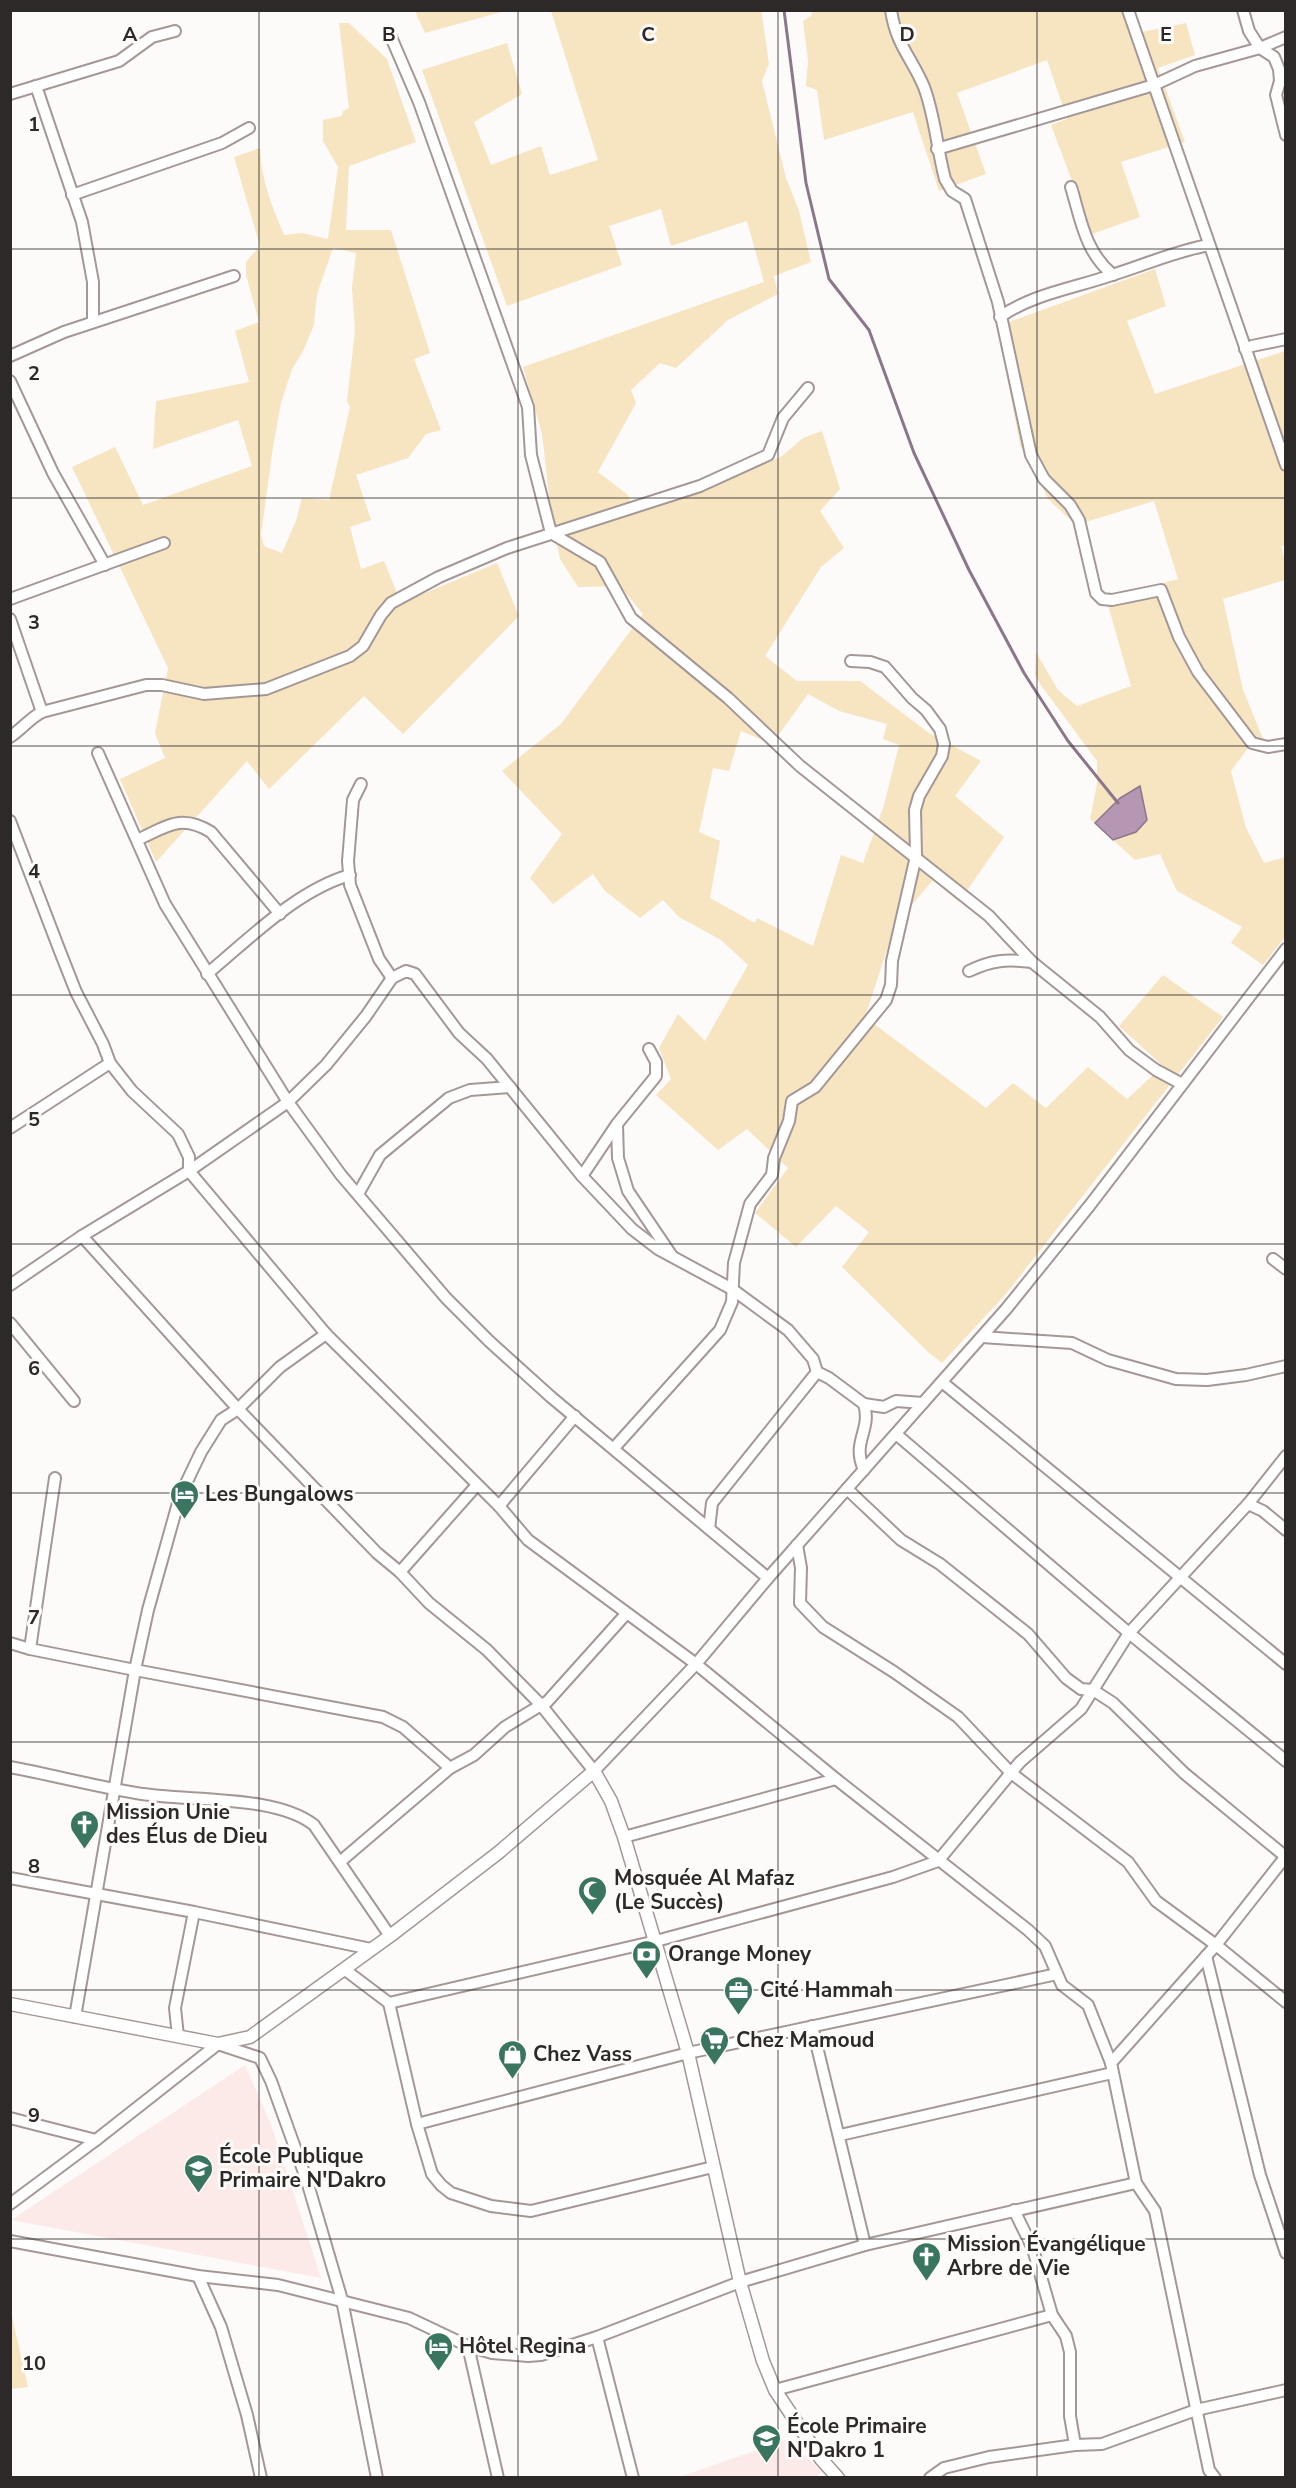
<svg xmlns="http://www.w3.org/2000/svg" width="1296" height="2488" font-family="'Nunito Sans',sans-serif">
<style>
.built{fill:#fceae8}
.green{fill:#f7e4c0;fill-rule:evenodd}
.water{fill:#b597b3;stroke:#8c768a;stroke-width:1.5}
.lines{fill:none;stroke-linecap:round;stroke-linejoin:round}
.stream{stroke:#8c768a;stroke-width:3}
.minor-casing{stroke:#a49896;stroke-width:14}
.tertiary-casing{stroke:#a49896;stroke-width:15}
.minor{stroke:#fff;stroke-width:10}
.tertiary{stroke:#fff;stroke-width:12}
.grid{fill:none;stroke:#2e2929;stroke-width:1.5;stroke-opacity:0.55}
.labels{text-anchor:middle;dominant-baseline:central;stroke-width:6;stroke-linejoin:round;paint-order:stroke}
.poi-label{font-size:21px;font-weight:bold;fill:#2e2929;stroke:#fdfbfa;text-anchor:start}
.grid-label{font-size:20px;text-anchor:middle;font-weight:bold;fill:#2e2929;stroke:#fdfbfa;stroke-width:6;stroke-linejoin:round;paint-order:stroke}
</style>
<rect width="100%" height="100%" fill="#fdfbfa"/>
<g class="built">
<polygon points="245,2065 272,2127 321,2278 11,2220"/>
<polygon points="789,2439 822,2472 817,2476 819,2477 679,2477"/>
</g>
<g class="green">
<polygon points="811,10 1130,10 1137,33 1186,23 1195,55 1158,68 1185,142 1121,162 1140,217 1092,234 1051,125 1067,119 1047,60 957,93 986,174 939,191 913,112 824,140 817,90 806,86 808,61 803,21 812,15"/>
<polygon points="415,11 505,11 425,33"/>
<path d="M 551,11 L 761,11 L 762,15 L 769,64 L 762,81 L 786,178 L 799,211 L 811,262 L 774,276 L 778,294 L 728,320 L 676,368 L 660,363 L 631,390 L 636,403 L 598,472 L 628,495 L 632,506 L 716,485 L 782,456 L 803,438 L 822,431 L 840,489 L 820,511 L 844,548 L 821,567 L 765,656 L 797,681 L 860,681 L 929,733 L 981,761 L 955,796 L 1004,837 L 959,902 L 933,880 L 895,925 L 865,1017 L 986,1108 L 1013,1083 L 1046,1108 L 1088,1067 L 1127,1099 L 1163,1066 L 1119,1026 L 1163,975 L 1223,1017 L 1005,1295 L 942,1363 L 929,1353 L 842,1267 L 869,1232 L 836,1206 L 796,1247 L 755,1213 L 788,1168 L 747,1129 L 718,1150 L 656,1095 L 671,1079 L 659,1048 L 678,1014 L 705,1041 L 748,965 L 721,940 L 679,917 L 663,900 L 640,918 L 605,891 L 593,874 L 553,904 L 530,878 L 562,834 L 502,771 L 561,724 L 643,614 L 620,586 L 578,587 L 560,559 L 552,520 L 542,434 L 523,367 L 764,282 L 747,221 L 671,246 L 661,209 L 609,226 L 622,265 L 507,306 L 422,70 L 507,43 L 522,94 L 474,122 L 491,165 L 541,146 L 550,175 L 598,160 ZM 808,694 L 839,711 L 887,724 L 883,739 L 899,745 L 884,805 L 863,863 L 841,855 L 813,946 L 757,918 L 755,923 L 710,898 L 720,841 L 699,832 L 713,768 L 729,771 L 741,731 L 772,744 Z"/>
<path d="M 339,23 L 349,23 L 387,59 L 416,142 L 349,166 L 346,230 L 391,230 L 430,353 L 414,359 L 441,430 L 426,434 L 408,458 L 356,475 L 371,520 L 350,527 L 361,569 L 384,561 L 401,603 L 497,563 L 519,616 L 403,734 L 364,696 L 269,789 L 247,761 L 156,862 L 120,779 L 165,758 L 155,733 L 168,668 L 72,467 L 115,447 L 143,505 L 252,466 L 238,420 L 153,449 L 156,401 L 249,382 L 235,331 L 259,322 L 246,275 L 246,262 L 260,246 L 234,157 L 260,148 C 261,180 272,206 284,235 L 302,233 L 328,239 L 338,167 L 323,141 L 323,120 L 342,116 L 343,111 L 349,108 ZM 333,248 L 356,253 L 352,288 L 355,331 L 347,401 L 350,407 L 329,500 L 302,498 L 296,521 L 282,553 L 264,546 L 261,535 L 273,447 L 281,403 L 292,369 L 303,351 L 314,325 L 317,294 Z"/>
<polygon points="1155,269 1166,306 1127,321 1155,394 1285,351 1286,545 1281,546 1285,561 1285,580 1223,599 1243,690 1264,741 1248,748 1231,771 1246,828 1264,863 1285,857 1285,937 1263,965 1231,943 1242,927 1177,891 1160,854 1135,860 1113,840 1136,832 1120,798 1095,823 1090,819 1097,784 1097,761 1040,684 1035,675 1036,652 1058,690 1077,706 1131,686 1106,598 1178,579 1154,501 1076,525 1049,500 1020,445 998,326"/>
<polygon points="10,2308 28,2387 11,2389 10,2389"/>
</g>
<polygon class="water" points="1140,786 1147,820 1136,832 1113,840 1095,823 1120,798"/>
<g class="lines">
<polyline class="stream" points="784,10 806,183 829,279 869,330 914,453 969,570 1024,673 1068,741 1118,803"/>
<defs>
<g id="minor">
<path d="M 891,10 C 896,45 912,58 924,87 C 935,116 937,149 945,179 L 952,191 L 965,199 L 998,302 L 1031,455 L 1044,479 L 1070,505 L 1079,520 L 1096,593 L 1102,599 L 1112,600 L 1161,590 L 1179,637 L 1198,672 L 1252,743 L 1268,747 L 1286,744"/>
<polyline points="1128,10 1286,465"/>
<polyline points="1243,10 1249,31 1260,48 1274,57 1279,69 1280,81 1276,95 1286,135"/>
<polyline points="391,37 419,102 528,407 531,455 551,533 600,562 631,618 728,698 800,766 989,916 1032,962 1100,1017 1129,1050 1156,1070 1182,1084"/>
<polyline points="36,86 82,222 93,282 93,321"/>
<polyline points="10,94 119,61 152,37 175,31"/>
<polyline points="937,149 1154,85 1195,66 1260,48 1286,37"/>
<path d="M 1071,187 C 1081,220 1085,252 1113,275"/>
<polyline points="72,195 222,143 249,128"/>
<path d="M 1000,317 C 1032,294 1075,288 1112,275 C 1144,265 1176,251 1209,245"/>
<polyline points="1245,349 1252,346 1286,339"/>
<polyline points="10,356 64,332 234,276"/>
<polyline points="10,381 53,473 105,565"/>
<polyline points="10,599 164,543"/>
<polyline points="10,619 42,712"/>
<path d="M 10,737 C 22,729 30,718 42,712 L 146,685 L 162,685 L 204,694 L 266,689 L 350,656 L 363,646 L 381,615 L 391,603 L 439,577 L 507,548 L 700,486 L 768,455 L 783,418 L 808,388"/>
<polyline points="98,753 165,904 288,1102 341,1175 446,1298 489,1341 551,1397 768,1578"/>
<polyline points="361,784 353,800 348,861 350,885 379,959 392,978"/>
<polyline points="10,821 61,954 76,992 103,1044 110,1063 132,1091 178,1134 189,1157 189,1171 326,1334 499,1506 528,1540 696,1664 836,1779 1028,1930 1045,1946 1062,1985 1088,2005 1111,2063 1136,2183 1155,2211 1209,2470 1215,2478"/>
<path d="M 137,840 C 166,827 180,813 211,832 L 280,914"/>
<path d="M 969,971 C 992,960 1006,959 1032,962"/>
<path d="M 207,974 C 249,939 297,890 350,875"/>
<polyline points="617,1125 618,1158 628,1191 672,1256"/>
<polyline points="10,1128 110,1063"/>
<polyline points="582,1176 617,1124 656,1076 656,1062 649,1049"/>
<polyline points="358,1194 380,1155 449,1098 470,1090 510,1087"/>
<polyline points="82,1236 238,1409 377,1553 400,1572 429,1603 487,1650 541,1705 547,1702 626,1614"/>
<polyline points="1273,1259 1286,1269"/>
<path d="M 10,1285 L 82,1236 L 189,1171 L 288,1102 L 326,1065 L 366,1016 L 392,978 L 406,971 L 415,974 L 459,1033 L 487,1059 L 582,1176 L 632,1229 L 658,1249 L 732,1289 L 788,1330 L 813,1359 L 817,1372 L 829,1378 L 864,1404 C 872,1431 851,1441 864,1470"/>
<polyline points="10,1323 74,1401"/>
<polyline points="982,1337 1072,1343 1108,1360 1176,1379 1207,1380 1246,1375 1286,1366"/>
<polyline points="942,1382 1286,1664"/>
<polyline points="864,1404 884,1407 896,1401 923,1403"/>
<polyline points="896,1434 1129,1633 1286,1761"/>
<polyline points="614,1448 720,1330 732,1302 734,1263 750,1204 772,1175 774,1158 789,1121 792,1101 815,1087 886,1000 891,985 892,961 916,856 915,810 919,796 942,756 944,744 940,729 926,710 912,698 885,667 870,662 851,661"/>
<polyline points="847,1489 901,1540 940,1564 1028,1634 1066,1678 1081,1689 1093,1690 1113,1703 1184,1773 1286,1857"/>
<polyline points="1248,1504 1263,1511 1286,1530"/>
<polyline points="499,1506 575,1416"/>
<polyline points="709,1529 712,1503 817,1372"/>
<polyline points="797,1545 801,1568 800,1603 823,1627 894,1672 958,1717 1011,1773 1128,1862 1156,1901 1216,1945 1286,2002"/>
<polyline points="400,1572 477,1485"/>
<polyline points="10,1643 30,1649 135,1670 383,1717 403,1727 450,1768"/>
<polyline points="30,1649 55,1478"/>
<path d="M 10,1767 C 52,1775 94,1786 136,1793 C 186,1802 275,1794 314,1825 L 390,1936"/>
<polyline points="624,1837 836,1779"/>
<polyline points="341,1861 450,1768 474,1755 505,1727 541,1705 594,1771 696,1664 768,1578 1007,1308 1090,1205 1286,949"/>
<polyline points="10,1878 194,1912 371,1949"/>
<polyline points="1206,1956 1260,2175 1286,2253"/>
<polyline points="344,1969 389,2003 417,2124 432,2174 441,2185 451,2193 491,2206 531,2211 713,2167"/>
<polyline points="389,2003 656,1941 893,1877 938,1861 1020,1762 1081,1709 1129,1633 1248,1504 1286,1456"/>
<polyline points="75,2017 135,1670 148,1610 180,1496 201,1452 221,1420 238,1409 280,1367 326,1334"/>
<polyline points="812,2026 865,2245"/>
<polyline points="178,2036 175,2008 194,1912"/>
<polyline points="1111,2063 1216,1945 1286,1856"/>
<polyline points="10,2118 96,2140"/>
<polyline points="417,2124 688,2053 1057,1974"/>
<polyline points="840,2135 1112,2073"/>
<polyline points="10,2204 96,2140 218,2044 260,2058 271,2081 307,2181 342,2300 377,2478"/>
<polyline points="1014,2210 1033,2249 1052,2315 1066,2336 1070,2352 1070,2416 1075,2445"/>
<polyline points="10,2241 198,2276 278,2285 409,2318 468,2346 492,2353 528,2356 541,2355 597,2337 740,2282 865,2245 1136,2183"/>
<polyline points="198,2276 221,2327 247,2415 261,2478"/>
<polyline points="597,2337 633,2478"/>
<polyline points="468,2346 498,2478"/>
<polyline points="775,2390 1052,2315"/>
<polyline points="930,2478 944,2468 989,2457 1075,2445 1102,2444 1196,2410 1286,2390"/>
</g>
<polyline id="tertiary" points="10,2004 218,2044 250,2037 390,1936 498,1853 594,1771 611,1801 624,1837 688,2053 740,2282 763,2361 775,2390 821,2459 838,2478"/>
</defs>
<use href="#minor" class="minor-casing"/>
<use href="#tertiary" class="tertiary-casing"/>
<use href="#minor" class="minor"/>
<use href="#tertiary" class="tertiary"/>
</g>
<path class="grid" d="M 259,10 L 259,2478M 518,10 L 518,2478M 778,10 L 778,2478M 1037,10 L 1037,2478M 10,249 L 1286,249M 10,498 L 1286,498M 10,746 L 1286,746M 10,995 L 1286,995M 10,1244 L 1286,1244M 10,1493 L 1286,1493M 10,1742 L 1286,1742M 10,1990 L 1286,1990M 10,2239 L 1286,2239"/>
<defs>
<symbol id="hotel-pin" viewBox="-11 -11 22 30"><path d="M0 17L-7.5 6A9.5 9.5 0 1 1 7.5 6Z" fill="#3a755f" stroke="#fdfbfa"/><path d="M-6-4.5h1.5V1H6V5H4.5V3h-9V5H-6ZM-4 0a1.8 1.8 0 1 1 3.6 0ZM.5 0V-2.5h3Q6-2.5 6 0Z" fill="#fff"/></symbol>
<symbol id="church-pin" viewBox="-11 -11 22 30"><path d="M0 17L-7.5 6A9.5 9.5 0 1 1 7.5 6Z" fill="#3a755f" stroke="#fdfbfa"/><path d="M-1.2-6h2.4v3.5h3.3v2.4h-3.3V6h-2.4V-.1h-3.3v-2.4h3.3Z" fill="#fff"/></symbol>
<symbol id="mosque-pin" viewBox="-11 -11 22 30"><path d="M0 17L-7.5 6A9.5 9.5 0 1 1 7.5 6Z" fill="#3a755f" stroke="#fdfbfa"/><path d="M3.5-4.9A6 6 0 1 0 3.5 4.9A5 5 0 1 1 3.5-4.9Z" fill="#fff"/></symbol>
<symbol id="bank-pin" viewBox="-11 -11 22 30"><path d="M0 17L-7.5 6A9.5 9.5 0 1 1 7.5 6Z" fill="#3a755f" stroke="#fdfbfa"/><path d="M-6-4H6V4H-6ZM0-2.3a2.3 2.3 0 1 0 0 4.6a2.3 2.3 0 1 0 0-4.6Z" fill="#fff"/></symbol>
<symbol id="office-pin" viewBox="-11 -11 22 30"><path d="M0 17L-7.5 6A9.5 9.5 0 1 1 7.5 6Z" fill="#3a755f" stroke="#fdfbfa"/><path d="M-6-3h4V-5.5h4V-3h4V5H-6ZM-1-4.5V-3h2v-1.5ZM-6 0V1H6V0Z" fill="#fff"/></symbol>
<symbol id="supermarket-pin" viewBox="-11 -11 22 30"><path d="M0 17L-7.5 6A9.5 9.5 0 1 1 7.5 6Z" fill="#3a755f" stroke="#fdfbfa"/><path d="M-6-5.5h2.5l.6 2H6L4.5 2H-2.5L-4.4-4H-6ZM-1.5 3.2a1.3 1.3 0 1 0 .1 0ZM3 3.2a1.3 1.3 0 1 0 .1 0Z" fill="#fff"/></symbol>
<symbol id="shop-pin" viewBox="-11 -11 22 30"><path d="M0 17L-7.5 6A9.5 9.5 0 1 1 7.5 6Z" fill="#3a755f" stroke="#fdfbfa"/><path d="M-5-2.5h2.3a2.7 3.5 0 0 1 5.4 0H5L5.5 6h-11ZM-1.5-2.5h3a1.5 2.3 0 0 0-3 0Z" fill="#fff"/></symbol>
<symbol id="school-pin" viewBox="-11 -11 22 30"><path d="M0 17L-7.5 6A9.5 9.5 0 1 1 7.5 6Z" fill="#3a755f" stroke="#fdfbfa"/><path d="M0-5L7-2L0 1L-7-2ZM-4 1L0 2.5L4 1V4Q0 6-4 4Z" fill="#fff"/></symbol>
</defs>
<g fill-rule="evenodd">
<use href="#hotel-pin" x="168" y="1478" width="33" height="45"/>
<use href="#church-pin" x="68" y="1808" width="33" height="45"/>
<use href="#mosque-pin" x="576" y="1874" width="33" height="45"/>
<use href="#bank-pin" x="630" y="1938" width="33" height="45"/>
<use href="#office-pin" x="722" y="1974" width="33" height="45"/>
<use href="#supermarket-pin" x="698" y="2024" width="33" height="45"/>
<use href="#shop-pin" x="496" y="2038" width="33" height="45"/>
<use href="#school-pin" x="182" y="2152" width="33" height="45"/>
<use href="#church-pin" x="910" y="2240" width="33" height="45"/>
<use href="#hotel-pin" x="422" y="2330" width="33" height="45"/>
<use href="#school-pin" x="750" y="2422" width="33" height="45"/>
</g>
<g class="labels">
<g class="poi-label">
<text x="205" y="1494">Les Bungalows</text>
<text x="106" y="1812">Mission Unie<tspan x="106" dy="24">des Élus de Dieu</tspan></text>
<text x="614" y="1878">Mosquée Al Mafaz<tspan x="614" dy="24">(Le Succès)</tspan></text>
<text x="668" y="1954">Orange Money</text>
<text x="760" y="1990">Cité Hammah</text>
<text x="736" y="2040">Chez Mamoud</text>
<text x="533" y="2054">Chez Vass</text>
<text x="219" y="2156">École Publique<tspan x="219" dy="24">Primaire N'Dakro</tspan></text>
<text x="947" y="2244">Mission Évangélique<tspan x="947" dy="24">Arbre de Vie</tspan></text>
<text x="459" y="2346">Hôtel Regina</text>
<text x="787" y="2426">École Primaire<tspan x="787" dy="24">N'Dakro 1</tspan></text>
</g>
</g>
<g class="grid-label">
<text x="130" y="41">A</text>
<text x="389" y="41">B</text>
<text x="648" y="41">C</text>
<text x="907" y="41">D</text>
<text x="1166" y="41">E</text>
<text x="34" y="131">1</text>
<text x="34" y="380">2</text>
<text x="34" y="629">3</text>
<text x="34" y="878">4</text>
<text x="34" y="1126">5</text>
<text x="34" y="1375">6</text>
<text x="34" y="1624">7</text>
<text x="34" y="1873">8</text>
<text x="34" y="2122">9</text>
<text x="34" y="2370">10</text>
</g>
<rect width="1296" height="2488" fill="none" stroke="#2e2929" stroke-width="24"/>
</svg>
